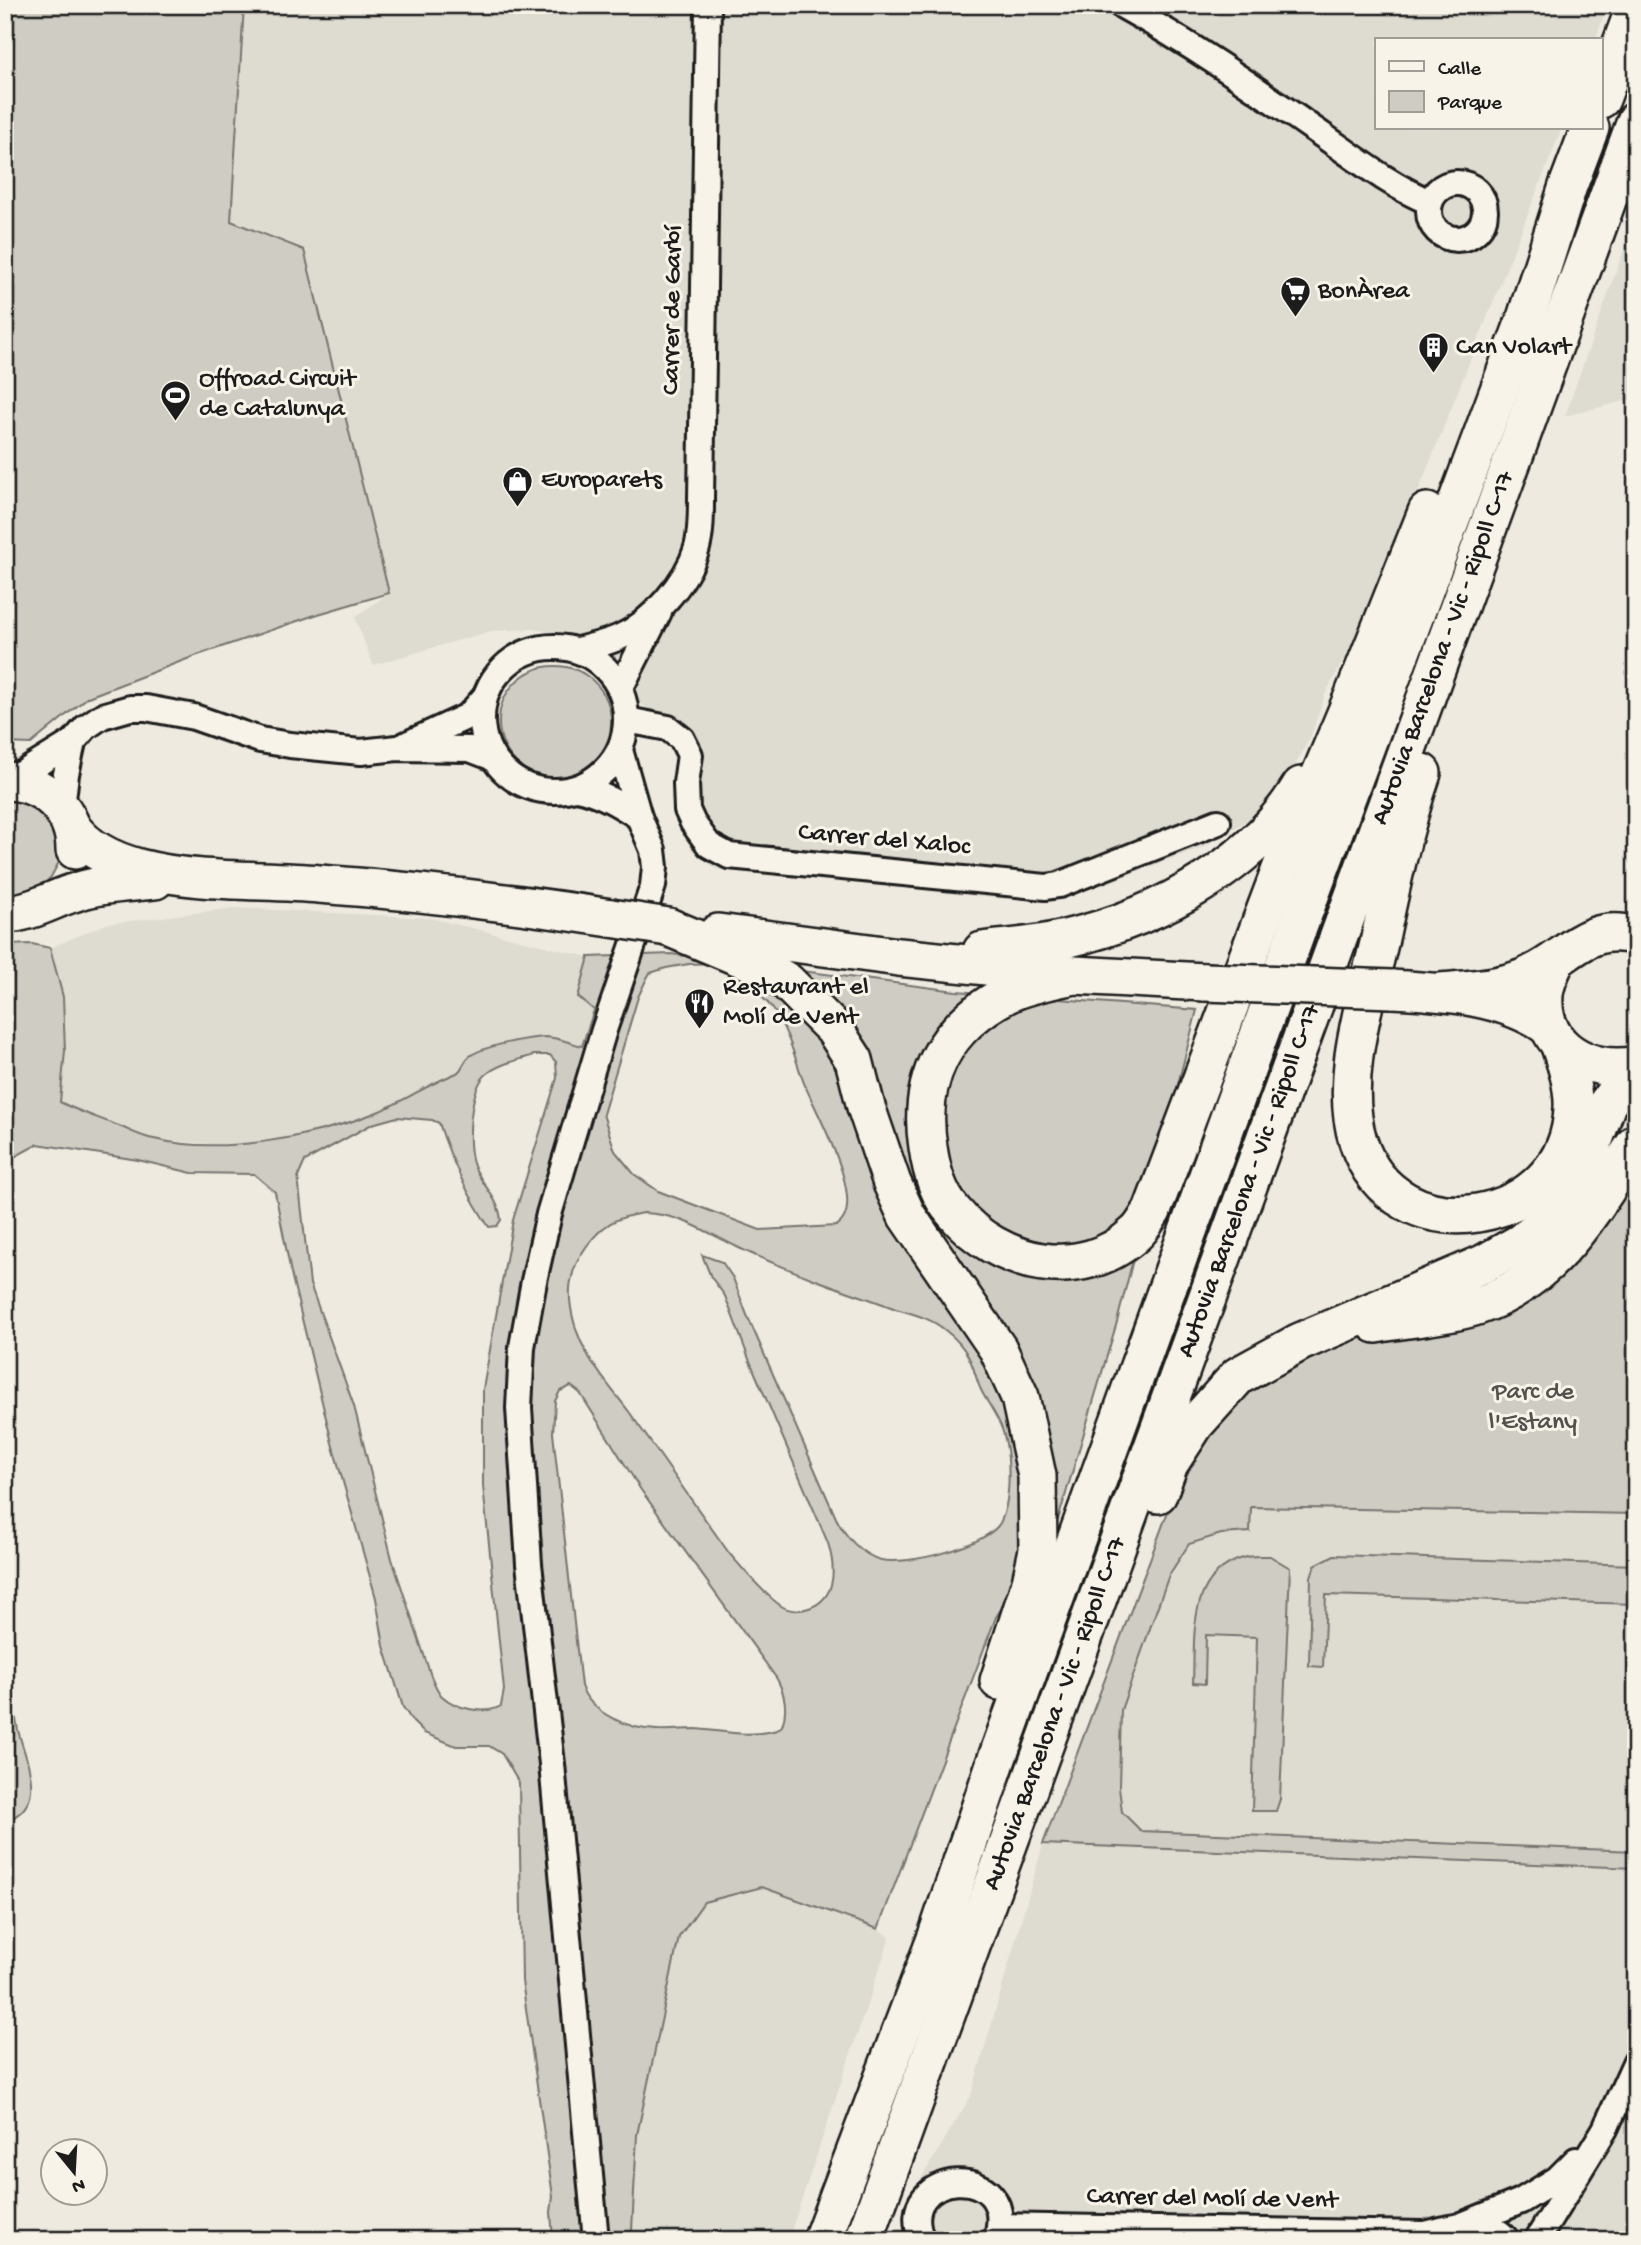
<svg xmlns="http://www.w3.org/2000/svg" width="1641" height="2245" font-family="'Gochi Hand',sans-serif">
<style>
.built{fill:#dedbd1}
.green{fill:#cfccc3;stroke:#767470;stroke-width:2;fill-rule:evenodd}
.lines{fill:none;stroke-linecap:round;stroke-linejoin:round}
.minor-casing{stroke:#1c1c1c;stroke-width:30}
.highway-casing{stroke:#1c1c1c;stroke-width:42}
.minor{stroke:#f7f3e8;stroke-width:24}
.highway{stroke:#f7f3e8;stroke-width:37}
.highway-bridge-casing{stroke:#1c1c1c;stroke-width:42;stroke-linecap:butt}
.highway-bridge{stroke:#f7f3e8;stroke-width:37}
.labels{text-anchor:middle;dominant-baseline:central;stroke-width:6;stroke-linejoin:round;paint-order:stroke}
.poi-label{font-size:26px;fill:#1c1c1c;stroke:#f7f3e8;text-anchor:start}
.street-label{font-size:26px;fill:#1c1c1c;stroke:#f7f3e8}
.park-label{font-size:26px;fill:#52514e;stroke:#f7f3e8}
</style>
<rect width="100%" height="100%" fill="#eeeae0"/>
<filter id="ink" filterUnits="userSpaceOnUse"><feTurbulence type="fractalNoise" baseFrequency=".0143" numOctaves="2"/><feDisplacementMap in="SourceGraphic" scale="14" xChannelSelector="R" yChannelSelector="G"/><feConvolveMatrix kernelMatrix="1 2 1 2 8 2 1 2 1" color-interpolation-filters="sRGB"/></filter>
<g filter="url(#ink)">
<g class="built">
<polygon points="244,5 1608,5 1595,40 1377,40 1377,128 1562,128 1375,601 1325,695 1310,738 1274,804 1203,847 1080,893 1005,899 715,869 691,849 682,833 677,817 678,751 670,740 650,734 649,710 640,703 614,659 585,637 533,629 491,631 373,665 355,617 389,593 231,221"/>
<polygon points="1636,215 1636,398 1565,416"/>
<polygon points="234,908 431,918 589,957 578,997 594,1010 583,1046 552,1038 495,1047 471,1055 465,1061 463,1069 457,1073 375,1113 309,1134 260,1143 216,1144 155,1140 130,1132 60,1102 65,1051 63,997 50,948 106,924"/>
<polygon points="1170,1506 1636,1514 1636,2240 901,2240 908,2200 971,2096 1043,1844"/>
<polygon points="762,1887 878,1929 890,1937 788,2240 633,2240 632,2230 637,2135 679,1937 704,1902"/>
</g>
<g class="green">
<polygon points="5,5 244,5 231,221 304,250 389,593 315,615 195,656 88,697 31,744 5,743"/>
<circle cx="555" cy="722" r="56"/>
<polygon points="5,792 38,801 61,845 59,862 51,877 39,889 5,899"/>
<path d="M 32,944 L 50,948 L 63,997 L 65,1051 L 60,1102 C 79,1112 99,1118 119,1126 C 131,1131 142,1137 154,1139 C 221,1155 312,1138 375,1113 C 403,1102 428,1084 457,1073 C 464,1068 463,1061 470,1056 C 483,1046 528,1038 545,1037 C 556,1037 571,1043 582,1046 L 594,1010 L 578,997 L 589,957 L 671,954 L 956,991 L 1197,1010 L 1117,1322 L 1058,1520 L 996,1617 L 878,1929 L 762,1887 L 704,1902 L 679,1937 L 637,2135 L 632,2230 L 633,2240 L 553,2240 L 551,2212 L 553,2196 L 522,1981 L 519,1783 L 502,1754 L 489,1746 L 456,1746 L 424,1733 L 413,1722 L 403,1707 L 384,1646 L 376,1598 L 332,1443 L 291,1273 L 275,1192 L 254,1174 L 192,1173 L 138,1160 L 38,1144 L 5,1162 L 5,945 ZM 714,963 C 729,968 763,996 773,1009 C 788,1031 795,1058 804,1083 C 814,1109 871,1206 836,1226 L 760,1230 L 658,1191 L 634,1174 L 615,1151 L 603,1114 L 638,997 L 647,978 L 650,973 L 666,968 L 689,964 ZM 534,1055 L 550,1055 L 556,1062 L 557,1078 L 513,1220 L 483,1389 L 483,1486 L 504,1690 L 501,1706 C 485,1715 456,1709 442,1696 C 437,1691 434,1683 431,1676 L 392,1559 L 354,1406 L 310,1284 L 298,1177 L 305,1161 L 372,1124 L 397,1117 L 432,1120 L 439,1123 C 451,1160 467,1194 489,1227 L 497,1226 L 501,1220 C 499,1199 482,1185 474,1166 C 466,1147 469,1086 488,1073 C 501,1063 519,1060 534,1055 ZM 644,1213 C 680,1214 706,1232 737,1247 C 761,1259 787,1268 811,1278 C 839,1289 868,1298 896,1309 C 913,1314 931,1318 945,1330 C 954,1337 964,1347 969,1358 C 975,1369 976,1381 982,1392 C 988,1403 995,1413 1000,1424 C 1011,1448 1012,1500 1000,1523 C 987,1546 906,1566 881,1560 C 861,1555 845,1536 836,1518 L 747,1315 L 733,1278 L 722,1262 L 702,1255 L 711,1277 L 725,1296 L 749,1359 L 828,1543 C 835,1566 838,1598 809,1608 C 800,1611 792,1612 783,1607 C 766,1597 742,1568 729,1553 C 696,1506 663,1460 630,1413 C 609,1385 583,1357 574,1322 C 566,1293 569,1271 586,1247 C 603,1224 616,1217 644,1213 ZM 571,1386 L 580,1393 L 641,1490 L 777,1679 C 785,1694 788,1710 782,1726 L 777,1730 C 750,1738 722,1731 695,1729 C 683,1729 670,1731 657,1730 C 629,1729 591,1714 581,1686 L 553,1433 L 555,1401 L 560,1391 Z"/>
<polygon points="1636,1172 1636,1514 1251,1507 1250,1532 1221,1534 1189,1544 1169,1575 1121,1710 1119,1787 1122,1812 1141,1831 1636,1851 1636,1868 1043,1844 1170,1506 1207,1436 1253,1384 1315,1351 1361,1337 1458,1323"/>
<polygon points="1334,1555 1636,1565 1636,1604 1326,1595 1323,1667 1309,1666 1311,1577 1315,1565"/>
<path d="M 1270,1556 L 1290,1568 L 1280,1799 L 1276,1811 L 1252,1811 L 1257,1637 L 1206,1635 L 1205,1684 L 1193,1683 C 1195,1637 1187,1575 1243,1558 C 1251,1555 1262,1556 1270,1556 Z"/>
<path d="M 5,1671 C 12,1691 14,1710 18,1730 C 25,1759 50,1805 5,1821 Z"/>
</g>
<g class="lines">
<defs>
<g id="minor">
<path d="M 1121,5 C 1188,42 1249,84 1312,128 C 1349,153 1388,185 1430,202"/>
<circle cx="1457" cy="211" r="28"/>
<circle cx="554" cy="719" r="72"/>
<path d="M 578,650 C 592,646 607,643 620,637 C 651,623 687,582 697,548 C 701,533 701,516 701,499 L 708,5"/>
<polyline points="620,689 659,612"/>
<polyline points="627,720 668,728 682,739 690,755 686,783 687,810 693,823 709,845 729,856 1046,887 1059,885 1218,822"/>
<polyline points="405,745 468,716 484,698"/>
<polyline points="10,781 73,742 86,727 102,716 130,708 146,708 194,717 260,740 290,745 361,752 397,748 470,749 491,757"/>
<path d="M 577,788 C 601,793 619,804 639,817"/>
<polyline points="62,808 66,774 73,742"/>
<polyline points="1462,2225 1521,2201 1557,2179 1576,2160"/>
<polyline points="1000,2226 1424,2234"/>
<path d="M 1437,2239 L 1424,2234 C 1450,2228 1487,2215 1507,2240"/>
<polyline points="596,2240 552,1764 529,1564 519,1408 522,1347 534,1281 549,1214 604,1030 653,886 655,867 653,850 639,817 620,750"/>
<path d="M 922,2240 C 891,2168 1022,2158 996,2240"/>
<polyline points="1537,2240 1605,2129 1636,2061"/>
</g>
<g id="highway">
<polyline points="1601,99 1636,5"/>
<path d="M 1422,773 C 1403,829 1391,886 1379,943 C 1365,1003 1339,1080 1358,1141 C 1394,1257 1569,1228 1573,1108 C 1574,1087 1567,1066 1560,1046"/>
<path d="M 5,781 C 44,781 75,811 75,850"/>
<path d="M 72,828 C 88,850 113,861 139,868 C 197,883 260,879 319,884 C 417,891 514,903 611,918"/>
<path d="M 5,914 C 32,913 54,898 79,891 C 103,883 130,883 155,880"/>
<polyline points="668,927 759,965 787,982 834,1029 854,1060 866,1107 892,1183 907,1216 998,1349 1020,1397 1037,1476 1038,1550 1031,1582 999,1681"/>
<polyline points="718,933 899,957 1074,975 1205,982"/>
<path d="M 982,951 C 1004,948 1025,947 1046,943 C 1142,925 1250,872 1301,786"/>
<path d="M 1556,960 C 1551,971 1545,982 1544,995 C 1540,1048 1590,1075 1636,1065"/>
<path d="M 1074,975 C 1052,980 1027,984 1007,994 C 945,1026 917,1079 928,1147 C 931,1169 938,1194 953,1211 C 998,1266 1082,1284 1136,1233 C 1143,1227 1147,1218 1152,1211 L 1283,864 L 1353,697 L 1427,512"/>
<path d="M 1392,989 C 1445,992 1504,995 1549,1027"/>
<path d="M 1441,992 C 1470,989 1506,988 1532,974 C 1570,956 1588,922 1636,936"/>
<path d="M 1376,1324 C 1409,1318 1445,1316 1477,1306 C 1555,1281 1594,1207 1636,1143"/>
<polyline points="1158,1494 1169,1464 1195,1424 1238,1376 1300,1342 1483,1264 1522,1242 1553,1216 1572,1192 1582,1173 1607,1104 1634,1065"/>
<polyline points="822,2240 937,1936 996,1761 1296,933 1526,318 1568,186 1590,128"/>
<path id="s1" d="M 864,2240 L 1636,121"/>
</g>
</defs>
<use href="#minor" class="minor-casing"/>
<use href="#highway" class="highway-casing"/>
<use href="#minor" class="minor"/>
<use href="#highway" class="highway"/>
<defs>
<g id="highway-bridge">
<polyline points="611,918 668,927"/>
<polyline points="1205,982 1392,989"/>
</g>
</defs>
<use href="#highway-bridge" class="highway-bridge-casing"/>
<use href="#highway-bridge" class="highway-bridge"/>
</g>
</g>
<defs>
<symbol id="supermarket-pin" viewBox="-11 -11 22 30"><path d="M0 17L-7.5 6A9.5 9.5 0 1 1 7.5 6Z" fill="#1c1c1c" stroke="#f7f3e8"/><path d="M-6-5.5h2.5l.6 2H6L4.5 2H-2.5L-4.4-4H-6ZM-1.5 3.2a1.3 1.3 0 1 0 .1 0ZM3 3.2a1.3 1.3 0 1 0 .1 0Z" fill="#fff"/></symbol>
<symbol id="building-pin" viewBox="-11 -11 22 30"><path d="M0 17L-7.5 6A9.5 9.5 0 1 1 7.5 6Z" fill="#1c1c1c" stroke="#f7f3e8"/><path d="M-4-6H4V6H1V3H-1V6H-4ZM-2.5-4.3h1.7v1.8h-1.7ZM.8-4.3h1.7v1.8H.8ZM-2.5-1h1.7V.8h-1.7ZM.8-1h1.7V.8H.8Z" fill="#fff"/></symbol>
<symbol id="stadium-pin" viewBox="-11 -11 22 30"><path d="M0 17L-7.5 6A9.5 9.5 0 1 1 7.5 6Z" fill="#1c1c1c" stroke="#f7f3e8"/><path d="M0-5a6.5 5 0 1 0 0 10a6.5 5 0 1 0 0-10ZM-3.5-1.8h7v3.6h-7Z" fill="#fff"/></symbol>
<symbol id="shop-pin" viewBox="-11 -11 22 30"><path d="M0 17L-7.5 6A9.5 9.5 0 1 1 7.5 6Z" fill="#1c1c1c" stroke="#f7f3e8"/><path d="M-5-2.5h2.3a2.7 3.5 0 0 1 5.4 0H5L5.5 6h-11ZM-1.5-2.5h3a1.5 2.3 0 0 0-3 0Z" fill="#fff"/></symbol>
<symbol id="restaurant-pin" viewBox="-11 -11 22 30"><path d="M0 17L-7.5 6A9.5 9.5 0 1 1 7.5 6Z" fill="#1c1c1c" stroke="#f7f3e8"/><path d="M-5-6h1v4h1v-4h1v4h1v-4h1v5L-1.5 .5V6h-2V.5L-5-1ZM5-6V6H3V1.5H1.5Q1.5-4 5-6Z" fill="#fff"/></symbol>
</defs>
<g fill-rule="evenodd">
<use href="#supermarket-pin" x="1278" y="274" width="35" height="47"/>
<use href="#building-pin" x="1416" y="330" width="35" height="47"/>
<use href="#stadium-pin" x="158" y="378" width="35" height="47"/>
<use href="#shop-pin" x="500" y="464" width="35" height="47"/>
<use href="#restaurant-pin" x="682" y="986" width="35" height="47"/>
</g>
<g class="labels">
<g class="poi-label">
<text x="1318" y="292">BonÀrea</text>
<text x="1456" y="348">Can Volart</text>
<text x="199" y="380">Offroad Circuit<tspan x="199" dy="30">de Catalunya</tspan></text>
<text x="541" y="481">Europarets</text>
<text x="723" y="988">Restaurant el<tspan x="723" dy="30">Molí de Vent</tspan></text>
</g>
<g class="street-label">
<text transform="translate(674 310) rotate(-89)">Carrer de Garbí</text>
<text stroke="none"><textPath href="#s1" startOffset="1694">Autovia Barcelona - Vic - Ripoll C-17</textPath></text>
<text transform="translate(884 841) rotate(5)">Carrer del Xaloc</text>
<text stroke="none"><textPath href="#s1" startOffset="1127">Autovia Barcelona - Vic - Ripoll C-17</textPath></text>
<text stroke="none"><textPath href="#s1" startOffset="560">Autovia Barcelona - Vic - Ripoll C-17</textPath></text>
<text transform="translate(1212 2200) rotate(1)">Carrer del Molí de Vent</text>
</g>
<g class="park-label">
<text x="1533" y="1393">Parc de<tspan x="1533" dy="30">l'Estany</tspan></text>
</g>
</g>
<rect width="1641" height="2245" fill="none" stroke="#f7f3e8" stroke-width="28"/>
<rect x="14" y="14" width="1613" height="2217" fill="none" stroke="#1c1c1c" stroke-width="2.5" filter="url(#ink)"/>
<rect x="1375" y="38" width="228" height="91" fill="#f7f3e8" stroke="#9f9d96" stroke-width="2"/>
<rect x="1389" y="61" width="35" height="10" fill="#f7f3e8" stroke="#9f9d96" stroke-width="2"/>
<text x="1438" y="74" font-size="21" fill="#1c1c1c">Calle</text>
<rect x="1389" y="91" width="35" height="21" fill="#cfccc3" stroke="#9f9d96" stroke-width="2"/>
<text x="1438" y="108" font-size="21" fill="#1c1c1c">Parque</text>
<g transform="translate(74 2172) rotate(162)"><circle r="33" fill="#f7f3e8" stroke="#9f9d96" stroke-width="2"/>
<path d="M0-5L12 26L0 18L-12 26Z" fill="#1c1c1c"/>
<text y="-10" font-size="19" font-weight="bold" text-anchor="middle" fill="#1c1c1c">N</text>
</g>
</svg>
